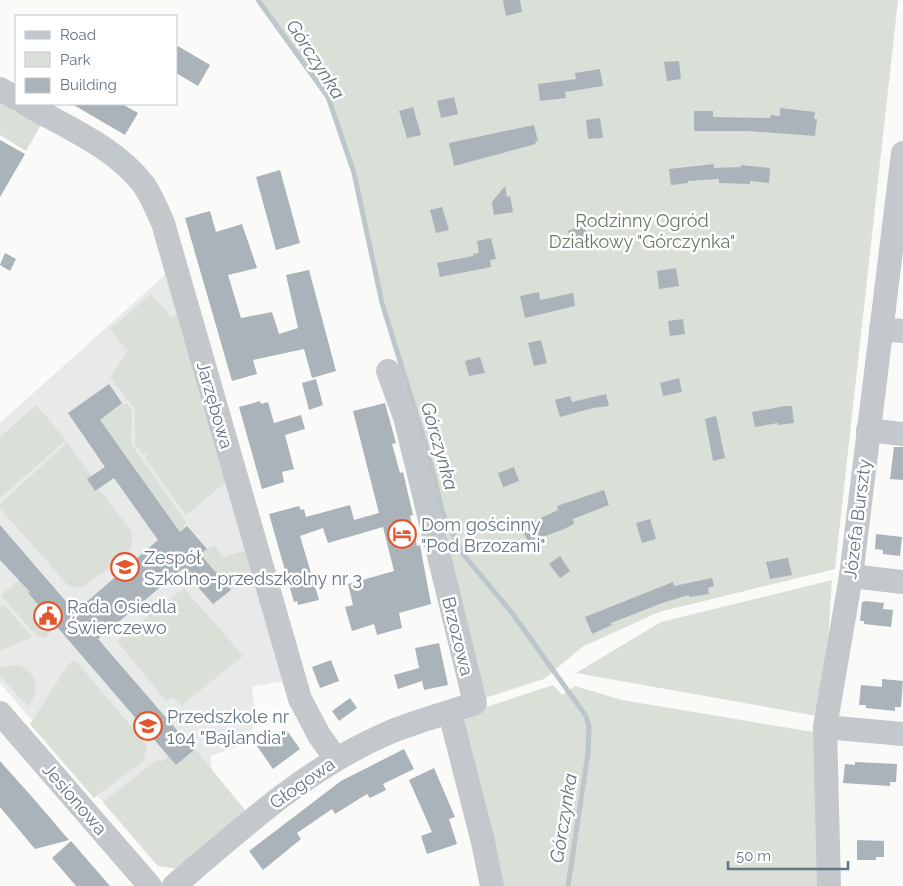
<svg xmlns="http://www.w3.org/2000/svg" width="903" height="886" font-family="Raleway,sans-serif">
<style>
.built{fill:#e8e9e9}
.green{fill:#dadfd7}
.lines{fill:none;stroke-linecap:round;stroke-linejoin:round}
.stream{stroke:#bbc7cb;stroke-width:5}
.building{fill:#aab3b9}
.minor{stroke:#c3c8cc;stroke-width:24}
.labels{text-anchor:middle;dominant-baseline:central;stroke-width:5;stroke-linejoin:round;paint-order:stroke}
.park-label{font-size:18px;fill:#687a64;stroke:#fff}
.street-label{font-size:18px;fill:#657683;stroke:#fff}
.poi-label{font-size:18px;fill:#657683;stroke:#fff;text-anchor:start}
.water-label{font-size:19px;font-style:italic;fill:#60757c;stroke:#fff}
</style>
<rect width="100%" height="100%" fill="#fafaf8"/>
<polygon class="built" points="166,274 283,681 252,687 256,723 239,746 211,756 211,769 245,810 158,866 0,683 0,423"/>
<g class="green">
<polygon points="258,0 898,0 835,569 659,612 582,647 544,679 485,698 412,418 409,391 382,303 354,173 328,97"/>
<polygon points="0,101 41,125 26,151 0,135"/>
<polygon points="151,294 171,317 178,315 227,481 186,515 145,458 148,455 146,453 143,455 135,444 135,410 110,377 128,351 110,329"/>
<polygon points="121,404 127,404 132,411 131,444 186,522 181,532 100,420"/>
<polygon points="36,405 66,440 0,498 0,437"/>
<polygon points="67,443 92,476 87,480 95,491 99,489 132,532 132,545 127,555 81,588 69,586 64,581 0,508 0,504"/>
<polygon points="214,545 223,557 246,550 256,584 230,589 200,554"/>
<polygon points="19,580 30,592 28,594 56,626 45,638 36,635 1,595"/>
<polygon points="832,580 823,717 576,673 661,622"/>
<polygon points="184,588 243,656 182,705 173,697 166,701 117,641"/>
<polygon points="4,605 32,637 0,651 0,607"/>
<polygon points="76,661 145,743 147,748 144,760 94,798 30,724 66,668 71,662"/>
<path d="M 19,665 C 37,673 41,691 28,706 L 0,676 L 0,667 Z"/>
<polygon points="553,685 562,695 575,686 622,700 819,733 821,886 498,886 460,723 483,708"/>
<polygon points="195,749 245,810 178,869 158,866 103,802 158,759 161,762 169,756 176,765"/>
</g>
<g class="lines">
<polyline class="stream" points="258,0 328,97 354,173 382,303 428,452 443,514 463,554 512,613 586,716 589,727 588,753 568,886"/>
</g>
<g class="building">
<polygon points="503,0 520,0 522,12 506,16"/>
<polygon points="176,45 210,65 198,86 176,73"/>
<polygon points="679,61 681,79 667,81 664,62"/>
<polygon points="600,69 603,86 565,92 566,98 540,101 538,84 576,79 575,73"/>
<polygon points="454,97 458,114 441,118 437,101"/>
<polygon points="72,104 122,104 138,113 125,135"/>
<polygon points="413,107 421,135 407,138 399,111"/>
<polygon points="780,108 815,112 814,119 817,119 815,136 747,131 694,131 694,111 713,111 713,117 770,118 771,115 780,116"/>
<polygon points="600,118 603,138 588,139 586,120"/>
<polygon points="534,125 538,141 535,141 536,144 454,166 449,143"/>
<polygon points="0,140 25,154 0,197"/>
<polygon points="714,164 714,168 741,167 741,165 770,168 769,183 750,181 750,184 719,183 719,179 688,181 688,183 671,185 669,169"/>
<polygon points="280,170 300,243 276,250 256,177"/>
<polygon points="505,186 507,197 510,196 513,212 494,215 492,202"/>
<polygon points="442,207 449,230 436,233 430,210"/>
<polygon points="210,211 216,232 242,224 257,268 228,275 241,318 272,312 279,334 298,328 286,275 309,270 336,371 312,378 304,349 253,360 257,374 232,381 185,218"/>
<polygon points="580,226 592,235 579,250 572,244 568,231"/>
<polygon points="491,238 496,259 490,260 491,267 440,277 437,263 473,256 473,254 479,253 477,241"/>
<polygon points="5,253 16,259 10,271 0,265"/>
<polygon points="676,268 679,286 659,289 657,271"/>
<polygon points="539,292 540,300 573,293 575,306 525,318 520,296"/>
<polygon points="683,319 685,334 670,336 668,321"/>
<polygon points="541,340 547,363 534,366 528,343"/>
<polygon points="480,357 485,373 469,376 465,361"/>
<polygon points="679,378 682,392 663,396 660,383"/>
<polygon points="316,379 323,405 309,410 302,383"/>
<polygon points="109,384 122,403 100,420 180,532 187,526 207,549 200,554 231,590 213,604 182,569 98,639 194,750 176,765 28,593 30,592 0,560 0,525 75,612 158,540 114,478 95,491 87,479 105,467 68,413"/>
<polygon points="606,394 609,406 593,408 560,417 555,400 570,396 572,402"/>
<polygon points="260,401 261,404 268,402 274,423 301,415 305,429 285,435 294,469 282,472 284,482 262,489 239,407"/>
<polygon points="385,403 396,443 392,444 400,473 403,472 413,515 410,516 417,546 420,545 431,604 399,613 402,628 377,635 374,624 352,631 345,607 353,605 348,584 394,571 383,527 328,543 323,528 300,536 319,600 298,605 297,601 294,602 269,514 299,506 301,510 304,509 306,517 350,505 354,520 379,513 353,411"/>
<polygon points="785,406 792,406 794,423 778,425 778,423 755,427 752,412"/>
<polygon points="716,416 725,458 713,461 705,419"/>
<polygon points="894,447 903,447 903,480 890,479"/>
<polygon points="514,467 519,481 503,487 498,473"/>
<polygon points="604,490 609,505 573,519 574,524 562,530 528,542 521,527 558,510 557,506"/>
<polygon points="650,519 656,539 642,543 636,523"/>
<polygon points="876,534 902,537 900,556 883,554 883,550 875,549"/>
<polygon points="560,556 570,571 560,578 549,564"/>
<polygon points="788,558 792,575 770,579 766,562"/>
<polygon points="712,578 714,586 708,588 709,594 689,597 689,595 662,603 611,623 612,625 592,634 585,617 673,582 674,586"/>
<polygon points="866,601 884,603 883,609 893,610 891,627 864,624 864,621 860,621 862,602"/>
<polygon points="439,643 448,685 424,690 422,681 398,689 394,675 419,668 415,648"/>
<polygon points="331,660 339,681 320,688 312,667"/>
<polygon points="882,679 903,681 901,707 895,707 895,711 866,708 866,705 859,705 861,685 882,687"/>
<polygon points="350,698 357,708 339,721 332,711"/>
<polygon points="285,728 300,749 273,769 257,746"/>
<polygon points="404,749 414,769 383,784 386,790 370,798 367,794 335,814 332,809 297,833 301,839 263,870 249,851 341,781"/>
<polygon points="0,761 33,798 69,840 35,849 0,807"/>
<polygon points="855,762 897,764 896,782 890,782 890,786 843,783 845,764 855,765"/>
<polygon points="434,768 455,817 449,819 457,844 427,854 421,836 432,832 409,780"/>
<polygon points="857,840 884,841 884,857 876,857 876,860 857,860"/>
<polygon points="71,841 110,886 76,886 52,858"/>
</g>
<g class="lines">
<g class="minor">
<polyline points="0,89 16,98"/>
<path d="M 26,104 C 66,127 115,147 144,185 C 152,197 157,210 163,223 L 300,699 L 319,735 L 336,759"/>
<polyline points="881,329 903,331"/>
<polyline points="868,430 903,434"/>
<polyline points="851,576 903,582"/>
<polyline points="0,713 150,886"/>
<polyline points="450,713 483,842 492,886"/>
<polyline points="825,727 903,734"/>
<path d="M 174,886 C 240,830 306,768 388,733 C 416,721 446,714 475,703 L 405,417 L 388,371"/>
<polyline points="829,886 825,727 851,576 903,153"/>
</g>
</g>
<defs>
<symbol id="hotel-ring" viewBox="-11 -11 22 22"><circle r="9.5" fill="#fff" stroke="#e4572e" stroke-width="1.5"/><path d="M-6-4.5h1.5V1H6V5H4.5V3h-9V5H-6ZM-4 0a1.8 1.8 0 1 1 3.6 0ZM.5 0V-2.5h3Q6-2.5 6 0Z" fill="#e4572e"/></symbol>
<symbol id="school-ring" viewBox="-11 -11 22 22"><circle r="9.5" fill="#fff" stroke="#e4572e" stroke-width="1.5"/><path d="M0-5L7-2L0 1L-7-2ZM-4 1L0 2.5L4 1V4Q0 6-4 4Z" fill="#e4572e"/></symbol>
<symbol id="civic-ring" viewBox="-11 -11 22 22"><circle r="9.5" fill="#fff" stroke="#e4572e" stroke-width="1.5"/><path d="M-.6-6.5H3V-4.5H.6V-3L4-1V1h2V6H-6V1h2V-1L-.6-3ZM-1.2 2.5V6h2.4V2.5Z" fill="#e4572e"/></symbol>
</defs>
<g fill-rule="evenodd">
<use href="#hotel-ring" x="386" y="518" width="32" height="32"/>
<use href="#school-ring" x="109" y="551" width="32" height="32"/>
<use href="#civic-ring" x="32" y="600" width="32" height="32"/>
<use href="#school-ring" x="132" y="710" width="32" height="32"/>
</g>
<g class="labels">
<g class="park-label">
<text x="642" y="220">Rodzinny Ogród<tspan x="642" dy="21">Działkowy "Górczynka"</tspan></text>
</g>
<g class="street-label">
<text transform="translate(215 405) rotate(74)">Jarzębowa</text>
<text transform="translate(857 519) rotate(-83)">Józefa Burszty</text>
<text transform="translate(458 636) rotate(76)">Brzozowa</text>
<text transform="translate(302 783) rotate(-35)">Głogowa</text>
<text transform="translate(75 799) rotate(49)">Jesionowa</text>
</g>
<g class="poi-label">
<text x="421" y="524">Dom gościnny<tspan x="421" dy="21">"Pod Brzozami"</tspan></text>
<text x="144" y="557">Zespół<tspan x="144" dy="21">Szkolno-przedszkolny nr 3</tspan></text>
<text x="67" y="606">Rada Osiedla<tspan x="67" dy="21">Świerczewo</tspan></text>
<text x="167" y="716">Przedszkole nr<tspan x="167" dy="21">104 "Bajlandia"</tspan></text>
</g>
<g class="water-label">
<text transform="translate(316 59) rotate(57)">Górczynka</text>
<text transform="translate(440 446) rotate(74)">Górczynka</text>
<text transform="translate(563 818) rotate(-81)">Górczynka</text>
</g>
</g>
<rect x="15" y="15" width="162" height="90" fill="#ffffff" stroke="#c1c8cd"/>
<rect x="25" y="31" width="25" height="8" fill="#c3c8cc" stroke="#c1c8cd"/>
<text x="60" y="40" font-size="15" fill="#657683">Road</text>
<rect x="25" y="52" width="25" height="15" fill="#dadfd7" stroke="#c1c8cd"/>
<text x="60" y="65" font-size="15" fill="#657683">Park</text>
<rect x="25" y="78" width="25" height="15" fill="#aab3b9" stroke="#c1c8cd"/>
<text x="60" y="90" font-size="15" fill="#657683">Building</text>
<path d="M728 861v8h120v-8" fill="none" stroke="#657683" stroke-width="2.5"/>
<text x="736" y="861" font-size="15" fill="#657683" stroke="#ffffff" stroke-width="4" paint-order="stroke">50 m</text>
</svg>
